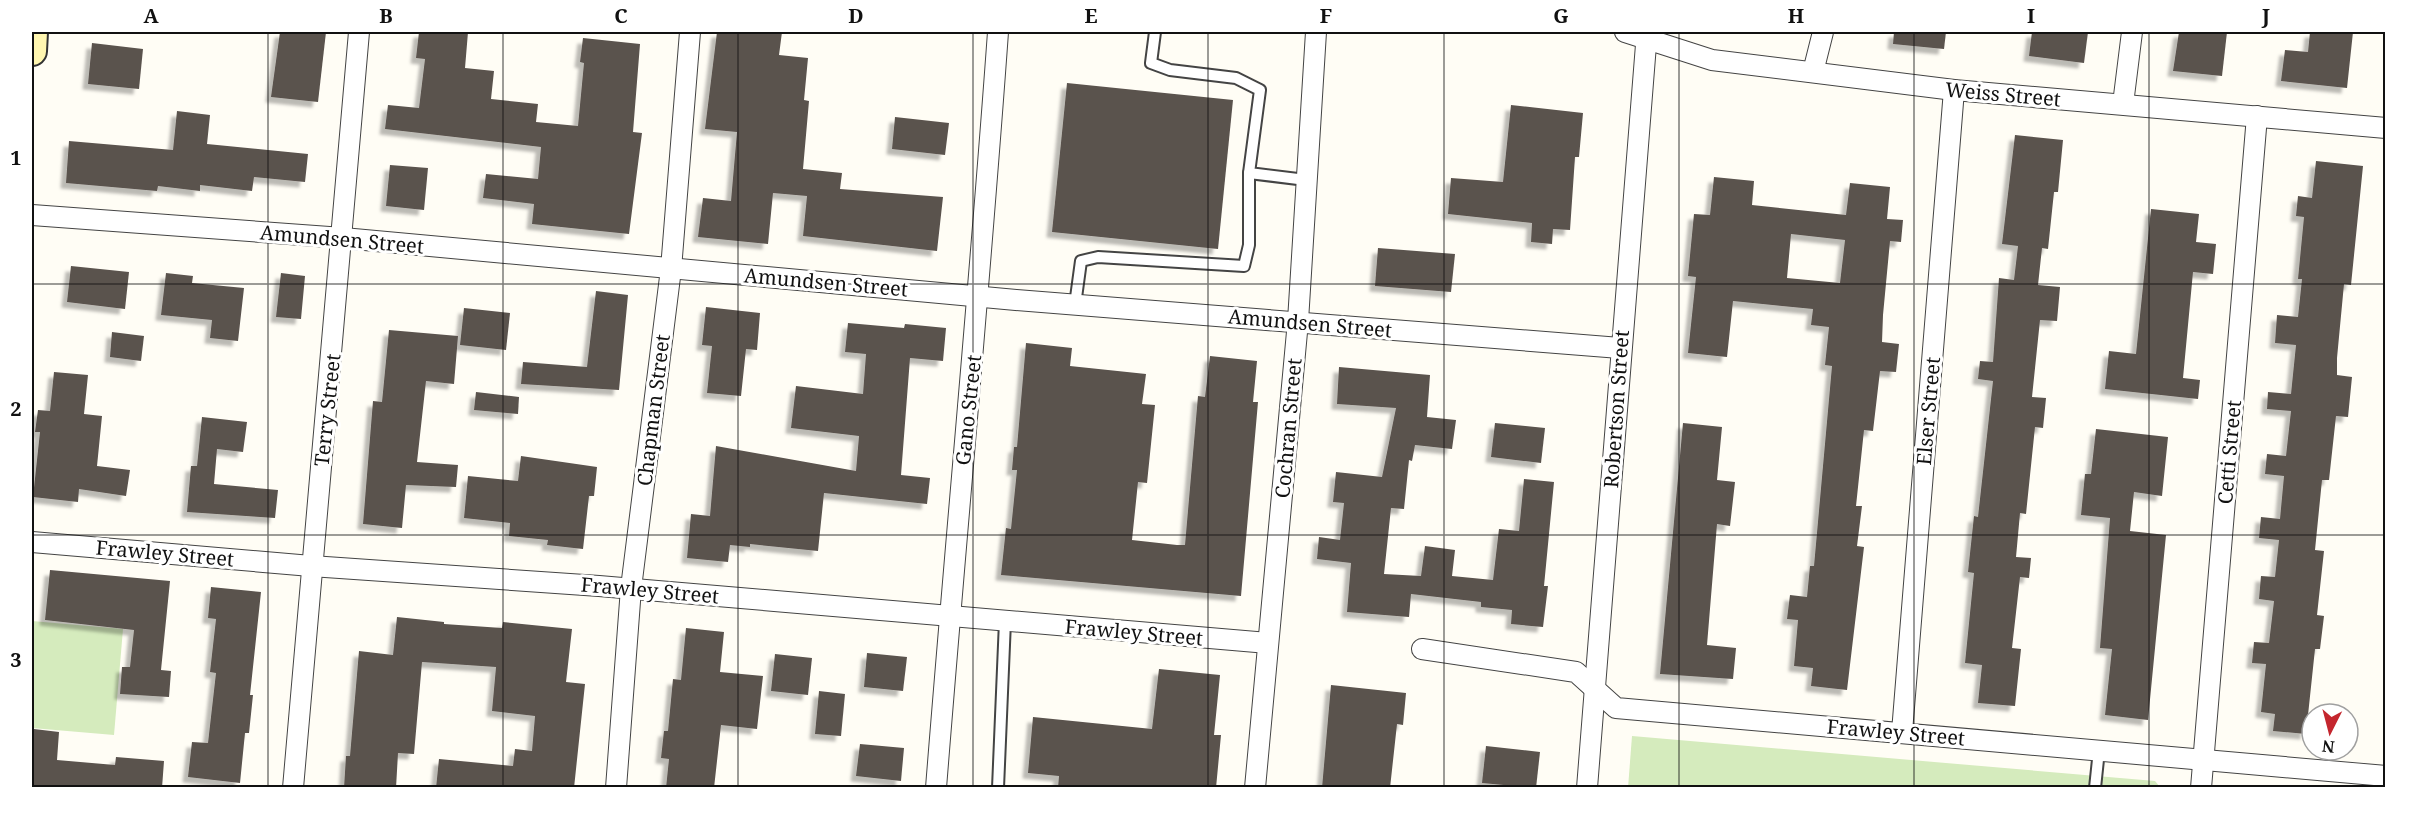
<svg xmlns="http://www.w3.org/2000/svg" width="2417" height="819" font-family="'Noto Serif',serif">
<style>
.green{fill:#d5ebbd}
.building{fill:#5a524d;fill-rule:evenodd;filter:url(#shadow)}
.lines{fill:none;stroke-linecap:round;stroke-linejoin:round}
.lane-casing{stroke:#444;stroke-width:14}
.street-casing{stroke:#444;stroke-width:22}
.secondary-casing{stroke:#333;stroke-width:32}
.lane{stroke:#fff;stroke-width:10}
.street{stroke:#fff;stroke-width:20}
.secondary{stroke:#fff6b0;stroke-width:28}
.grid{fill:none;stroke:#111;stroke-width:1.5;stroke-opacity:0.55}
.labels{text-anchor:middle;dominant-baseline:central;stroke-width:6;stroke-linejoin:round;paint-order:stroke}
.street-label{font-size:20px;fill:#111;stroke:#fff}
.neatline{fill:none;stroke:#111;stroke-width:2}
.grid-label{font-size:20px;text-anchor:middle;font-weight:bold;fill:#111}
</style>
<defs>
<filter id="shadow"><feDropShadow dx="-5.5" dy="5.5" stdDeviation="1.5" flood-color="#0004"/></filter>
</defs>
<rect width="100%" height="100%" fill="#fffdf5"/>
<g class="green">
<polygon points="32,621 123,629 114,735 32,728"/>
<polygon points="1632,736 2155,781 2160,787 1628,788"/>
</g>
<g class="building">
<polygon points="280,32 326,32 318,102 271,97"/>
<polygon points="419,32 468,32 465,68 494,71 491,99 538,104 536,122 578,126 584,63 580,62 583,38 640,44 633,132 642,133 629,234 532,224 534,204 483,198 486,174 538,179 541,147 385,129 388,105 419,108 425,59 416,58"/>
<polygon points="717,32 782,32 779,55 808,58 804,100 809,101 803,169 842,173 840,189 943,197 937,251 803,236 807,196 773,193 768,244 698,237 703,198 731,201 737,132 705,129"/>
<polygon points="1894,32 1946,32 1944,49 1893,44"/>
<polygon points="2032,32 2088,32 2084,63 2029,56"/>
<polygon points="2179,32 2227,32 2222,76 2173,71"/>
<polygon points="2310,32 2353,32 2347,88 2281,81 2285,50 2308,52"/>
<polygon points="92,43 143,49 139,89 88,84"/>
<polygon points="1067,83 1233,100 1218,249 1052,232"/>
<polygon points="1511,105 1583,113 1579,157 1575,157 1570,230 1553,229 1552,244 1531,242 1532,223 1448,214 1451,178 1503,182"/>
<polygon points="177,111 210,115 207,144 308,154 305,182 254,177 252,191 200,185 200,191 158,186 157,191 66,183 69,141 173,150"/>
<polygon points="895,117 949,123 945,155 892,149"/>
<polygon points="2015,135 2063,140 2058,192 2054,192 2048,249 2042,248 2038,285 2060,287 2057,321 2040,320 2032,397 2046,398 2043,428 2035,427 2026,514 2020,513 2016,557 2031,558 2029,578 2020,577 2012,648 2021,649 2015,706 1978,703 1982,665 1965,663 1974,573 1968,572 1974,516 1978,517 1993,381 1978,379 1980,361 1993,362 1999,278 2014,280 2018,246 2002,244"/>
<polygon points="2316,161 2363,166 2351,285 2344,284 2337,358 2337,375 2352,377 2348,417 2336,416 2329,480 2322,480 2315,550 2324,551 2317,615 2324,616 2320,649 2315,649 2306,734 2273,731 2275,714 2261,712 2266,664 2252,663 2254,642 2269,643 2274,601 2259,599 2261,576 2275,577 2279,540 2259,538 2261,517 2280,519 2284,476 2265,474 2267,454 2286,456 2291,411 2267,409 2268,392 2291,394 2296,345 2275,343 2277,315 2298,317 2302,279 2298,279 2304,217 2296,216 2298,196 2312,198"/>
<polygon points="390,165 428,168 424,210 386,206"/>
<path d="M 1714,177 L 1754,181 L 1752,205 L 1846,215 L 1850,183 L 1890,187 L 1887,219 L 1903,220 L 1901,242 L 1890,241 L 1883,315 L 1882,342 L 1899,344 L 1896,372 L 1880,371 L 1873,431 L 1864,430 L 1856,506 L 1862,506 L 1857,546 L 1864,547 L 1847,690 L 1811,686 L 1813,668 L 1794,666 L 1798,620 L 1787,619 L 1790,595 L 1807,597 L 1810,566 L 1814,566 L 1832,366 L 1825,365 L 1829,327 L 1811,325 L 1813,309 L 1733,301 L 1727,357 L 1688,353 L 1696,277 L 1688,276 L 1694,214 L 1710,215 ZM 1791,234 L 1845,240 L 1840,283 L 1787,278 Z"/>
<polygon points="2151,209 2199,214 2196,242 2216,244 2213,274 2193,272 2183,378 2200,380 2198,399 2105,389 2109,351 2136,354"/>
<polygon points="1378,248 1455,254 1451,292 1375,286"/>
<polygon points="71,266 129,272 125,309 67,302"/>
<polygon points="166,273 193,276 192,283 244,288 238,341 210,338 212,320 161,315"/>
<polygon points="281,273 305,276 301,319 276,317"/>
<polygon points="596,291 628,295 619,390 521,384 523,362 587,367"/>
<polygon points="706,307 760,313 757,350 746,349 741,396 707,393 712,346 702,345"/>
<polygon points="464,308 510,313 506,350 460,345"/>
<polygon points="848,323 904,328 905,324 946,328 943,361 910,358 901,475 930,478 927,504 824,493 818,551 750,544 750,547 730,545 728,562 687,558 691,514 710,516 716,446 856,471 859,436 791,428 796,386 863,394 866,354 845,352"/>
<polygon points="389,330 458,336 454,384 426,381 417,462 458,465 456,487 406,485 402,528 363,524 373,401 382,402"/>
<polygon points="112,332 144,336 141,361 110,357"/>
<polygon points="1026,343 1072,348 1070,366 1146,374 1142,404 1155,405 1147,483 1138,482 1132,540 1177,545 1185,545 1198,396 1205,397 1210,356 1257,361 1253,402 1258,402 1241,596 1001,575 1006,528 1011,529 1017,470 1012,470 1014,447 1017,447"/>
<polygon points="1339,367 1430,375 1427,417 1456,420 1452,449 1415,445 1412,461 1409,460 1404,509 1391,508 1384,574 1421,576 1425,546 1455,550 1452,576 1493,580 1499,529 1519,531 1524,479 1554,482 1544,586 1548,586 1543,627 1511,624 1512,610 1481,607 1481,602 1411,594 1409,617 1347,612 1351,563 1317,559 1319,537 1340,540 1344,503 1333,502 1336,472 1382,477 1396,408 1337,404"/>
<polygon points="54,372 88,375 84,414 102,416 97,466 130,470 126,496 79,489 78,502 33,497 40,432 35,432 38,410 50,411"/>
<polygon points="476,392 519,397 518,414 474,410"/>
<polygon points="202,417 247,422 243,452 217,449 214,484 278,490 275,518 187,512 191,466 197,466"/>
<polygon points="1495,423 1545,428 1541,463 1491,457"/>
<polygon points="1683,423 1722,427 1717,480 1735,482 1730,526 1717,524 1707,645 1736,648 1733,679 1660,674"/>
<polygon points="2096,429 2168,437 2162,496 2134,492 2130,531 2166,535 2148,720 2105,715 2112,649 2100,648 2110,518 2081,515 2085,474 2091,474"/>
<polygon points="521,456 597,467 594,496 589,496 583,549 547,545 548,540 509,536 510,523 464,518 468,476 518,481"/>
<polygon points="50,570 170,581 161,670 171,671 169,697 120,694 122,667 130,667 134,630 45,620"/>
<polygon points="211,587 261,592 250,695 253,695 249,733 245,733 240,783 188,777 192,742 208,743 216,673 210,672 216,619 208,618"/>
<polygon points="397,617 444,622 444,624 502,628 503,622 572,629 566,682 585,684 574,788 436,788 439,759 513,766 515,749 532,751 535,716 492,711 496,667 422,662 414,754 398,753 396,788 344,788 346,756 350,756 359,651 393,655"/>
<polygon points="686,628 724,632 720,672 763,676 757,729 721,725 714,788 666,788 669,759 661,758 664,731 668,731 673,679 681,680"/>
<polygon points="867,653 907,657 903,691 864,687"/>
<polygon points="775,654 812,658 808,695 771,691"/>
<polygon points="1159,669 1220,675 1214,735 1221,735 1216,788 1058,788 1059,776 1028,773 1033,717 1152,729"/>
<polygon points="1331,685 1406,693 1403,725 1397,724 1390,788 1322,788"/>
<polygon points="819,691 845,694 841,736 815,734"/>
<polygon points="34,729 59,732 57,760 115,765 116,757 164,761 162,788 32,788"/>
<polygon points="860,744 904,748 901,781 856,776"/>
<polygon points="1486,746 1540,752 1536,788 1482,783"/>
</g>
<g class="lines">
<defs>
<g id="lane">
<polyline points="1155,32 1151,63 1170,70 1236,78 1260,90 1249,173 1306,180"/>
<polyline points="1075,305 1081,261 1098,257 1244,266 1249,245 1249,173"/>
<polyline points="998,788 1005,621"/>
<polyline points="2095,788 2099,750"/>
</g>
<g id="street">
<polyline points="1625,32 1712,60 1954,90 2386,128"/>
<polyline points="1813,72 1823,32"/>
<polyline points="2123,104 2132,32"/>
<polyline points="32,215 343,238 1016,300 1620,348"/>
<polyline points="32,542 311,566 599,586 1268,643"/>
<polyline points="1422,649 1576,672 1616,708 2386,776"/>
<polyline points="1902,732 1954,90"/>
<polyline points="293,788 359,32"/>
<polyline points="616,788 631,588 671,269 690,32"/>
<path d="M 936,788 C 956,535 980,284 998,32"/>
<polyline points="1255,788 1298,321 1316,32"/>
<polyline points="1587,788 1647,32"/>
<polyline points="2201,788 2257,116"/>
</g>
<polyline id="secondary" points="32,51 33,32"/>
</defs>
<use href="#lane" class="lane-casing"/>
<use href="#street" class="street-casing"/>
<use href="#secondary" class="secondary-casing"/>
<use href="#lane" class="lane"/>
<use href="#street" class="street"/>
<use href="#secondary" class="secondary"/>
</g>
<path class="grid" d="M 268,32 L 268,788M 503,32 L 503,788M 738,32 L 738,788M 973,32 L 973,788M 1208,32 L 1208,788M 1444,32 L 1444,788M 1679,32 L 1679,788M 1914,32 L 1914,788M 2149,32 L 2149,788M 32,284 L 2386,284M 32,535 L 2386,535"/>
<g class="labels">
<g class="street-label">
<text transform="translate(2003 94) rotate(5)">Weiss Street</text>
<text transform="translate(342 239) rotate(5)">Amundsen Street</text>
<text transform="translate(826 282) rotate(5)">Amundsen Street</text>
<text transform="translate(1310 323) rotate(5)">Amundsen Street</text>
<text transform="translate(1616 409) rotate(-86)">Robertson Street</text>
<text transform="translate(327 410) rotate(-84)">Terry Street</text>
<text transform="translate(653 410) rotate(-83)">Chapman Street</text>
<text transform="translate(968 410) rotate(-84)">Gano Street</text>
<text transform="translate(1928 411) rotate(-85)">Elser Street</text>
<text transform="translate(1288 428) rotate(-85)">Cochran Street</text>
<text transform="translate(2229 452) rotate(-85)">Cetti Street</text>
<text transform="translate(165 553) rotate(5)">Frawley Street</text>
<text transform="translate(650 590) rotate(5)">Frawley Street</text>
<text transform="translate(1134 632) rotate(5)">Frawley Street</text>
<text transform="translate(1896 732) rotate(5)">Frawley Street</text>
</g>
</g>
<rect width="2417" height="819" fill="none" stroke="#ffffff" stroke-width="66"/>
<g transform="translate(2330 732) rotate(186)"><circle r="28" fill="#ffffff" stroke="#a0a0a0" stroke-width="1.5"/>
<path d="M0-4.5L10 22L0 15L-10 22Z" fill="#c4262e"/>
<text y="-9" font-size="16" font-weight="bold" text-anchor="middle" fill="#111111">N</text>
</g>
<rect x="33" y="33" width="2351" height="753" class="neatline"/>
<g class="grid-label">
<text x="151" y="23">A</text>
<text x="386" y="23">B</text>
<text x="621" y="23">C</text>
<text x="856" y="23">D</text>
<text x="1091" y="23">E</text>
<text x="1326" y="23">F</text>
<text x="1561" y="23">G</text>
<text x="1796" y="23">H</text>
<text x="2031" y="23">I</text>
<text x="2266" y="23">J</text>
<text x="16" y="165">1</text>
<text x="16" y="416">2</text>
<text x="16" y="667">3</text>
</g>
</svg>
